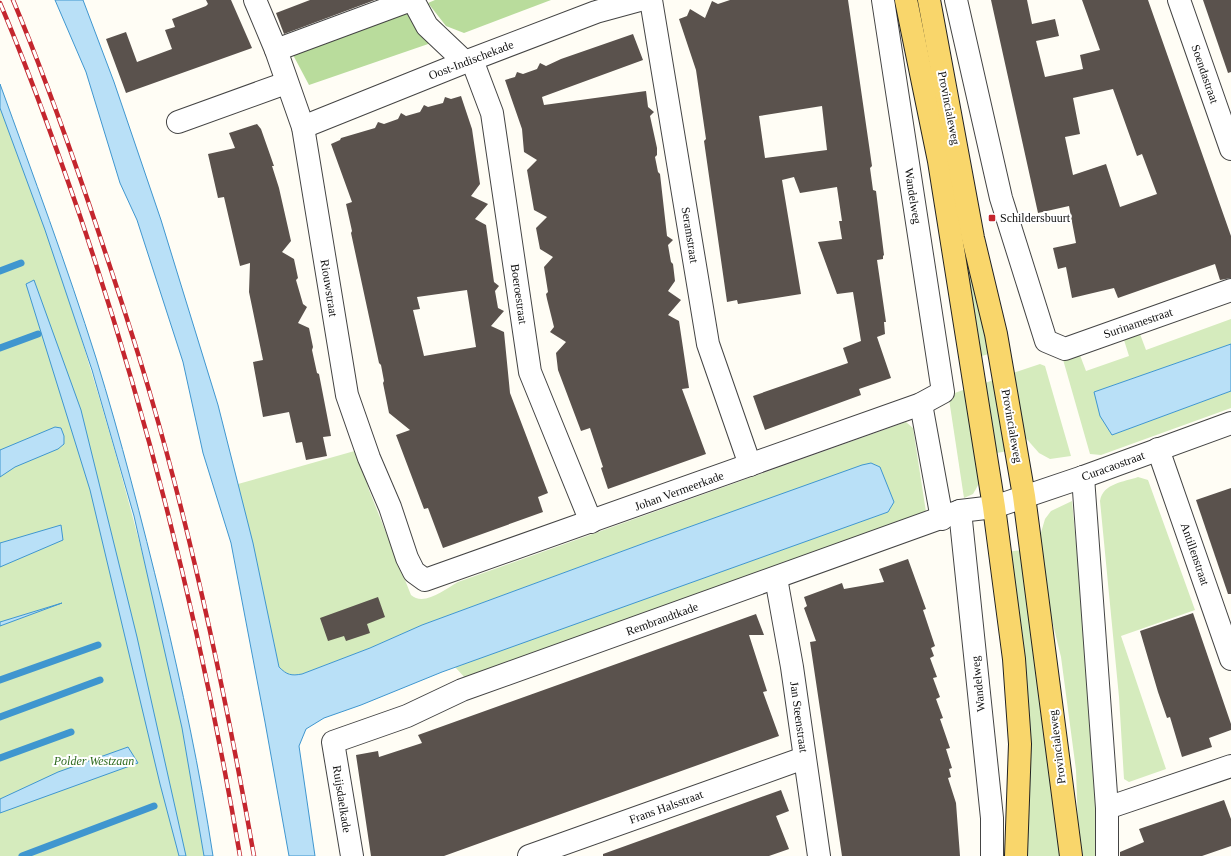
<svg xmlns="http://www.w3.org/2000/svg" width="1231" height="856" font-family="Georgia,serif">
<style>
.green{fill:#d5ebbd}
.forest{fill:#b9dc9c}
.water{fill:#b9e0f7;stroke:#3f96cf}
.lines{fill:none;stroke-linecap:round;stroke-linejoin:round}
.stream{stroke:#3f96cf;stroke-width:7}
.building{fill:#5a524d;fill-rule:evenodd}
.minor-casing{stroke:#444;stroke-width:24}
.major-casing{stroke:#222;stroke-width:24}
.minor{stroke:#fff;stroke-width:22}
.major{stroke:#f9d66b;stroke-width:22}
.rail-casing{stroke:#c4262e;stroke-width:4.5}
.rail{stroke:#fff;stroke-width:3;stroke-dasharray:9;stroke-linecap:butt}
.poi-dot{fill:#c4262e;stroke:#fff;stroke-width:1.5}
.labels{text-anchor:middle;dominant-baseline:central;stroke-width:4;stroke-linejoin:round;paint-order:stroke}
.street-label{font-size:12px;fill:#111;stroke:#fff}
.poi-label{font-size:12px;fill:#111;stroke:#fff;text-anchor:start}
.park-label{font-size:12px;font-style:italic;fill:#2f6b1f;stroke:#fff}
</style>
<rect width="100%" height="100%" fill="#fffdf5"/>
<g class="green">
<path d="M 0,101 C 25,163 45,227 66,291 C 126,475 174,664 206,856 L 0,856 Z"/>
<polygon points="959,222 992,353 975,358"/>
<polygon points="1231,319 1231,344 1094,392 1112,435 1231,391 1231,408 1101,455 1090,454 1062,356 1078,350 1086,371 1129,356 1124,340 1140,334 1146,350"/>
<polygon points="1040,364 1045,366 1071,456 1050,459 1039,453 1024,436 1010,374"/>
<polygon points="996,379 1008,451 991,454 980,385"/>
<polygon points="966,389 981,480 973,494 964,498 949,399 952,394"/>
<path d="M 906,422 L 913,428 L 926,512 L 467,680 L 455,667 L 888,512 L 880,467 L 871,463 L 650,541 L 422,625 L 370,648 L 302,674 C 291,676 287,675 279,667 L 238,484 L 358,450 L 369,490 L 411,595 C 424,607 445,589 458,582 Z"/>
<path d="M 1138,477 L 1148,480 L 1195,610 L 1121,636 L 1166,769 L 1129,782 L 1124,779 L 1119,697 L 1100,501 C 1103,483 1124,482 1138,477 Z"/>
<polygon points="1072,501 1095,744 1096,856 1079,856 1076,770 1061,657 1050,612 1040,536 1045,519 1051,511"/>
<polygon points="1023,550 1062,856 1022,856 1006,552"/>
</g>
<g class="forest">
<polygon points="435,0 551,0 464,33 446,26 428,3"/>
<polygon points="409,6 434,42 309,85 292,53"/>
</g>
<g class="water">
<path d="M 55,0 L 83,0 L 114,82 L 161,220 L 218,405 L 253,543 L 279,667 C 287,675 291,676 302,674 L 370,648 L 422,625 L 650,541 L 862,465 L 871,463 L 880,467 L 894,502 L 888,512 L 442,672 L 361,705 L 324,718 L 306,729 L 299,746 L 315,856 L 289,856 L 265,722 L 231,543 L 203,453 L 183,362 L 137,220 L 120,183 L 86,72 Z"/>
<path d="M 0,84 C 33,175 67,266 96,358 C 121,439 142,521 162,603 C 182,687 200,771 213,856 L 204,856 L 182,728 L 134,516 L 92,370 L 45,230 L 0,108 Z"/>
<polygon points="34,280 81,410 137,637 186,856 179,856 160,784 90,490 26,284"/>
<polygon points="1231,344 1231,391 1112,435 1100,416 1094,392"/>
<polygon points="55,427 61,428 64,436 64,444 58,449 15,467 0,477 0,450"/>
<polygon points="61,525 63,540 0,567 0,543"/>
<polygon points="62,603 0,626 0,622"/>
<polygon points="128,747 138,763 0,813 0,799 58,772"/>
</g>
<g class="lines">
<g class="stream">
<polyline points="0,271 21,263"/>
<polyline points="0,348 38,334"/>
<polyline points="0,680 98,645"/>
<polyline points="0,717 100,680"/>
<polyline points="0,758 71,732"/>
<polyline points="22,856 154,806"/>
</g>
</g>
<g class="building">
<polygon points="206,0 231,0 252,48 126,93 106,39 126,32 137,62 172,49 165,30 175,27 172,19 206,6 208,4"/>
<polygon points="310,0 375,0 284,34 276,13"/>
<path d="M 730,0 L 848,0 L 872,166 L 870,168 L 873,190 L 876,191 L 884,255 L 883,256 L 883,259 L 877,260 L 886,322 L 884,322 L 885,334 L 877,337 L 891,378 L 859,389 L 861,395 L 765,430 L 753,396 L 848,363 L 843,348 L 861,341 L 853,292 L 837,294 L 818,242 L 842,239 L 839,221 L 842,221 L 837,187 L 800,193 L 794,177 L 782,180 L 801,294 L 738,304 L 737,300 L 727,302 L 704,141 L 706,139 L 696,70 L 679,19 L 687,16 L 690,9 L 705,18 L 712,1 L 718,4 ZM 822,106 L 827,150 L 765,158 L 759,116 Z"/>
<path d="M 991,0 L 1027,0 L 1032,24 L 1055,19 L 1059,36 L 1036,41 L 1045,77 L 1083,69 L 1080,55 L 1100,50 L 1082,0 L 1148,0 L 1231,236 L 1231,278 L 1220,280 L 1215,264 L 1118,298 L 1114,288 L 1072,298 L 1066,267 L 1058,269 L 1053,248 L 1076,243 L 1069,206 L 1038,213 ZM 1113,89 L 1137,156 L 1142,154 L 1157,194 L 1120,207 L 1106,164 L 1073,175 L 1065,137 L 1080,134 L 1073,98 Z"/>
<polygon points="1203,0 1231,0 1231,72 1228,73"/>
<polygon points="633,34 643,60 542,97 544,105 646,91 648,107 654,112 650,116 657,148 657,155 655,157 658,172 660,174 667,236 673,240 668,245 671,262 673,264 675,281 668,291 681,300 668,315 679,321 689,388 682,389 706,454 608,489 601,468 603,467 590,428 581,431 558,370 556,353 566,342 550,332 554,327 547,299 546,294 548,292 544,267 553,257 540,249 536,228 547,217 534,210 527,170 537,160 524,152 522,129 505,80 515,77 517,72 523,74 537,69 540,63 546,66 561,59"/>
<path d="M 461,96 L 472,129 L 480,184 L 471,196 L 488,204 L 475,219 L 486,225 L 494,282 L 499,286 L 495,291 L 498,308 L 504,311 L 491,326 L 504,332 L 510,393 L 548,493 L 538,497 L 543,512 L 443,548 L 428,508 L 424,509 L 396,435 L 410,430 L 389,413 L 383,383 L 384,381 L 381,365 L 379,363 L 351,233 L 352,231 L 346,204 L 352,202 L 331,144 L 340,140 L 341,138 L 375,128 L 378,122 L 384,124 L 398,119 L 401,113 L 406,116 L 420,112 L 424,105 L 428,107 L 443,103 L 445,97 L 451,99 ZM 467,290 L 476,347 L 424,356 L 413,310 L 420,309 L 417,297 Z"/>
<polygon points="257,124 261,129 274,166 272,166 279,188 291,241 282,252 294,259 298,278 296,280 303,304 307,307 298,323 309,328 313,347 312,350 317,373 319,374 331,436 323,437 327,456 306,460 302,442 296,443 289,412 263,417 253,362 263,360 249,292 250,263 240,266 224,197 218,198 208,154 235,148 229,133"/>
<polygon points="1231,488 1231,594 1228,594 1196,500"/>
<polygon points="908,559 926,609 923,610 935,646 931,648 934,656 930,658 937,677 933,678 940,697 936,699 943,718 940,719 950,748 946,749 952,768 949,769 951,777 948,778 956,803 960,856 842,856 810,642 816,641 804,608 807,606 804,597 842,583 844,589 884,582 879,569"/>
<polygon points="378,597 385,617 367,624 370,633 346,641 344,636 328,641 320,618"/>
<polygon points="1193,613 1231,724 1231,730 1209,738 1212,747 1182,757 1170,717 1167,718 1158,692 1140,631"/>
<polygon points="756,614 764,635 749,635 767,691 763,692 779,736 444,856 371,856 356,755 378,751 379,757 422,743 418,735"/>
<polygon points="781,790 789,811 776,816 789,849 769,856 603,856 603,854"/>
<polygon points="1224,800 1231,819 1231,846 1202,856 1120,856 1120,852 1144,842 1139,829"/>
</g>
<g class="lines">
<defs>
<g id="minor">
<polyline points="255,0 276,50 303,127 347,395 369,458 390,507 407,558 414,572 425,580 921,404 943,392 883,0"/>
<polyline points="413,0 427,26 465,62"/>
<polyline points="651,0 708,344 750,465"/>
<polyline points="956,0 1001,198 1046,341 1065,349 1231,290"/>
<polyline points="1179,0 1231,149"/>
<polyline points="276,50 411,0"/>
<polyline points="472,60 492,113 530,372 591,522"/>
<polyline points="178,122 286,83"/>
<polyline points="303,127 465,62 596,12 640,0"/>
<polyline points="921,404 942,519"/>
<polyline points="1158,449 1231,659"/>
<polyline points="1083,477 1107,808 1107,856"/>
<polyline points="960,511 992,818 992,856"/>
<polyline points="776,578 792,667 819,856"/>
<polyline points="1107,808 1231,766"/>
<polyline points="352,856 333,742 407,716 462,690 960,511 994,507 1083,477 1231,423"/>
<polyline points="529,856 804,758"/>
</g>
<g id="major">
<polyline points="906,0 939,161 994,507 1014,659 1020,744 1016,856"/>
<polyline points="929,0 973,238 996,334 1024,496 1071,856"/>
</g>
</defs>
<use href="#minor" class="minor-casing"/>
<use href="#major" class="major-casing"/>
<use href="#minor" class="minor"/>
<use href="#major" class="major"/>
<defs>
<g id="rail">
<path d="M 13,0 C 41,66 65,134 88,201 C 110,266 132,331 151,397 C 195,548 227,702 254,856"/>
<path d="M 0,3 C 30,73 55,144 80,216 C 151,425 203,638 240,856"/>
</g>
</defs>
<use href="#rail" class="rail-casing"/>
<use href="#rail" class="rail"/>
</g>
<rect class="poi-dot" x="988" y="214" width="8" height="8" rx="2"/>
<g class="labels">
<g class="street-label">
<text transform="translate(471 60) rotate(-21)">Oost-Indischekade</text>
<text transform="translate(1205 74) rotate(71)">Soendastraat</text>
<text transform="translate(949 108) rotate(79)">Provincialeweg</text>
<text transform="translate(913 196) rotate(81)">Wandelweg</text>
<text transform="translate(690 235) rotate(81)">Seramstraat</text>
<text transform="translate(329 288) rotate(81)">Riouwstraat</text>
<text transform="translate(519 294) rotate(82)">Boeroestraat</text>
<text transform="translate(1138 323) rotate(-19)">Surinamestraat</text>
<text transform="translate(1012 426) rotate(80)">Provincialeweg</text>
<text transform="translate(1113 466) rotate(-20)">Curacaostraat</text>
<text transform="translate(679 491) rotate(-20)">Johan Vermeerkade</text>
<text transform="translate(1195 554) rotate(71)">Antillenstraat</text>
<text transform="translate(662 619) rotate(-20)">Rembrandtkade</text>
<text transform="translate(978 684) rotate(-96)">Wandelweg</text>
<text transform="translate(799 717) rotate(82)">Jan Steenstraat</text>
<text transform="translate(1057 747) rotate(-97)">Provincialeweg</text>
<text transform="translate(342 799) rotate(81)">Ruijsdaelkade</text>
<text transform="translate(666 807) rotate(-20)">Frans Halsstraat</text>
</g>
<g class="poi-label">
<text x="1000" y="218">Schildersbuurt</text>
</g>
<g class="park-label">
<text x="94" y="761">Polder Westzaan</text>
</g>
</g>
</svg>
